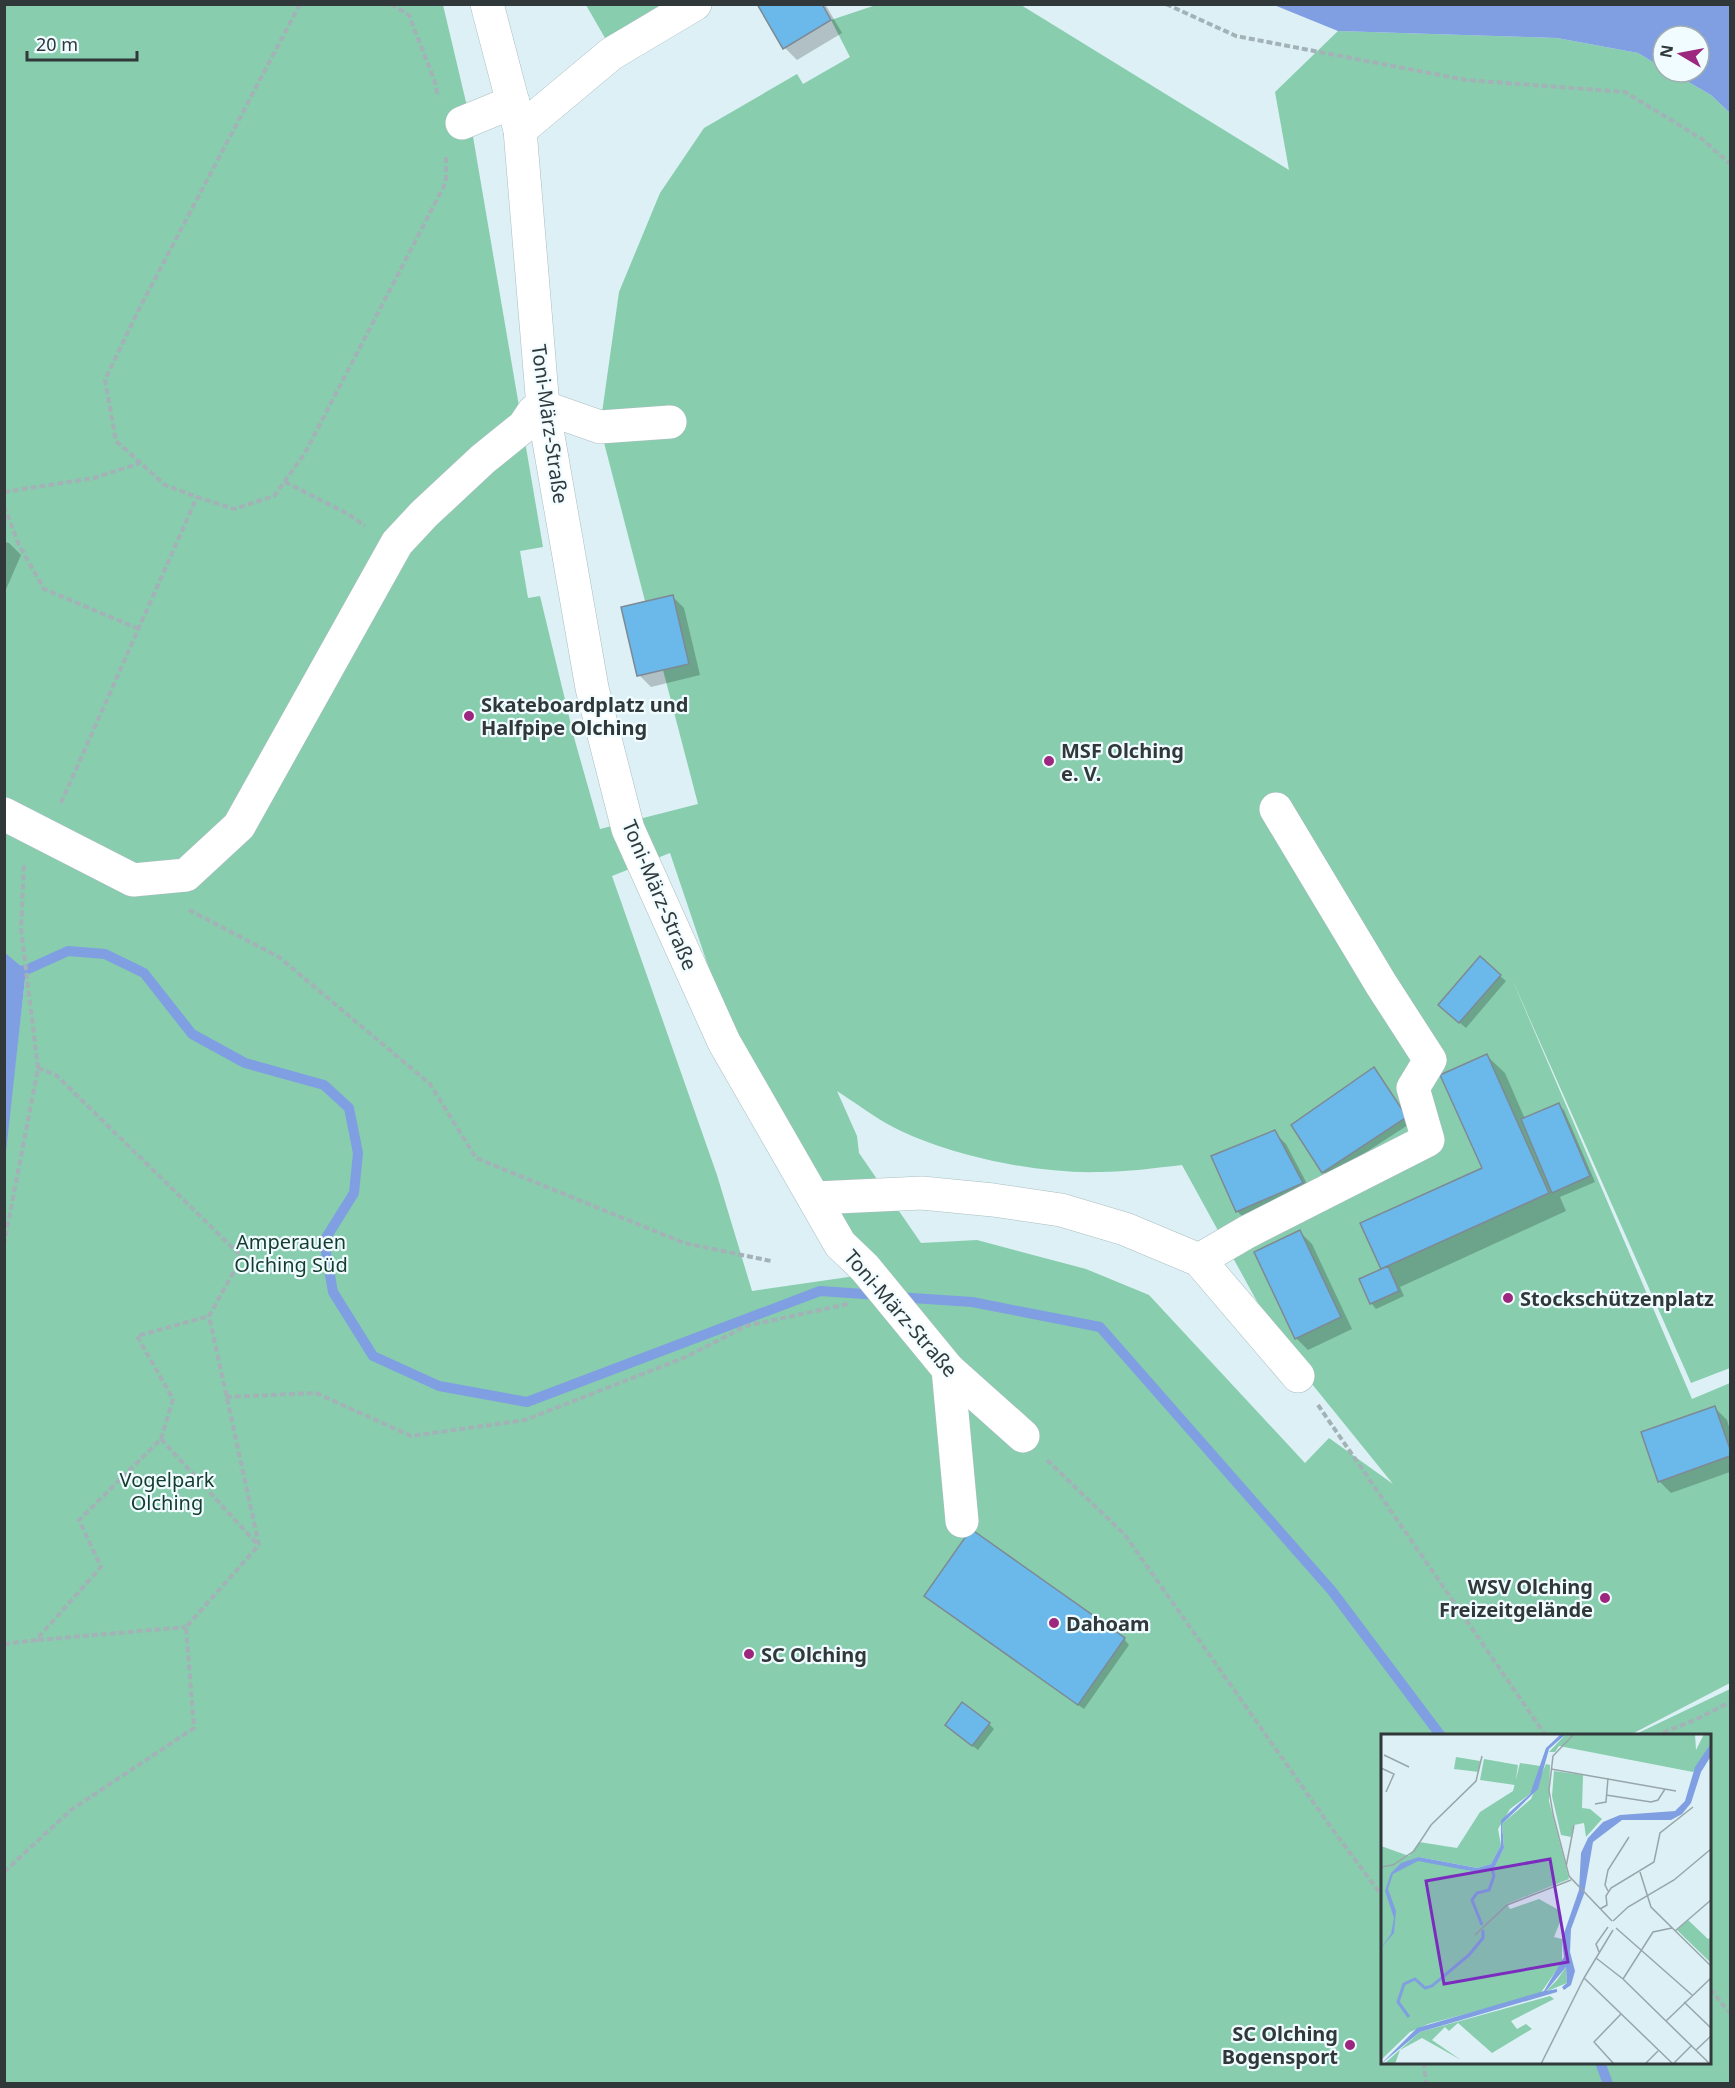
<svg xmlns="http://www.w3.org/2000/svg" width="1735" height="2088" font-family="'Noto Sans',sans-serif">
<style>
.green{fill:#88cdae;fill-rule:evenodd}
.water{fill:#7f9fe2}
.shadow{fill:#0003}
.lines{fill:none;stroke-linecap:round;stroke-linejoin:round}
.stream{stroke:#7f9fe2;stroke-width:10}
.building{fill:#6bb8eb;stroke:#7d8a94;stroke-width:1.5}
.minor-casing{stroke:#abbdc1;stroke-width:34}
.path{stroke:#a3b2b6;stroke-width:4;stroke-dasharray:6 3;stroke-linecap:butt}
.minor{stroke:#fff;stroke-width:33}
.poi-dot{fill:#9d267f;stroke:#f0fcff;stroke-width:2}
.labels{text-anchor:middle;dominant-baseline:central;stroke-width:4.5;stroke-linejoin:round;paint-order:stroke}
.street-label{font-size:20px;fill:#30383a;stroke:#f0fcff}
.poi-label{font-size:20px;font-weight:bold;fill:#30383a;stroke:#f0fcff;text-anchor:start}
.park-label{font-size:20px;fill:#133c2c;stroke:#f0fcff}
.inset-river{fill:none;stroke:#7f9fe2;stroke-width:3}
.inset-road{fill:none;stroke:#98a6aa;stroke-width:1.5}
.view{fill:#7b2cbf;fill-opacity:0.15;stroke:#7b2cbf;stroke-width:3}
.inset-edge{fill:none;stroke:#30383a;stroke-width:3}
</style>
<rect width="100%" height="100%" fill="#ddf0f5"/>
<g class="green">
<path d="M 5,5 L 443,5 L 470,119 L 543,547 L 520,551 L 528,598 L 540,596 L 575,741 L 600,829 L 698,804 L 663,670 L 637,676 L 621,607 L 645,601 L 600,427 L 619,292 L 660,193 L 704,128 L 797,74 L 803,84 L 850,57 L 831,20 L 876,5 L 1021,5 L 1289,170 L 1275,92 L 1338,31 L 1557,38 L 1638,53 L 1663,68 L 1663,72 L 1671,72 L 1711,95 L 1730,113 L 1730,1368 L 1691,1383 L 1512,979 L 1692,1399 L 1730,1383 L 1730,1683 L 1630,1735 L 1382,1736 L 1382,2062 L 1710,2062 L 1710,1736 L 1634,1735 L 1730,1689 L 1730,2083 L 5,2084 L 4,1161 L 26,970 L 4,953 ZM 670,853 L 728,1025 L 821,1193 L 883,1272 L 752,1291 L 717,1175 L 612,876 ZM 837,1091 C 856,1103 875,1118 895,1128 C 951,1156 1037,1174 1100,1172 C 1127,1172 1155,1168 1182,1165 L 1282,1347 L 1393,1484 L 1329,1438 L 1305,1463 L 1149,1295 L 1086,1269 L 977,1240 L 921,1243 L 859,1153 L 857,1136 Z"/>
<polygon points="586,5 662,5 605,38"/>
</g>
<g class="water">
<polygon points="1274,5 1730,5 1730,113 1711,95 1671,72 1699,72 1699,36 1663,36 1663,68 1638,53 1557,38 1338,31"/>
<polygon points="5,953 26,970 5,1161"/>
</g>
<g class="shadow">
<polygon points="759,4 825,4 842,33 797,60 785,48"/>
<polygon points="4,542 9,543 21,555 4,594"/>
<polygon points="672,596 684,608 700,675 651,687 639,675"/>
<polygon points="1500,976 1506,981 1466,1028 1445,1010"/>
<polygon points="1486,1055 1505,1073 1525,1119 1558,1104 1564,1110 1595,1182 1560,1197 1566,1211 1400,1287 1404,1296 1376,1309 1371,1303 1383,1270 1362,1223 1484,1168"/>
<polygon points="1374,1069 1411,1123 1328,1177 1323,1172"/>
<polygon points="1274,1132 1286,1144 1313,1195 1249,1223 1237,1211"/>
<polygon points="1300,1232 1312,1244 1352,1329 1308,1350 1296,1338"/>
<polygon points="1715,1408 1727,1420 1730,1430 1730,1472 1671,1493 1659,1481"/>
<polygon points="926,1596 1124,1639 1129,1645 1084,1709"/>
<polygon points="989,1724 994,1729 978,1750 952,1730"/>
</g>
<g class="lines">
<g class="stream">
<polyline points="4,973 26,970 68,951 105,954 144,973 192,1034 245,1063 324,1085 349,1108 358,1153 354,1193 324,1241 333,1292 373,1356 439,1386 527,1402 820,1291 879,1295"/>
<polyline points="897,1297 972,1302 1100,1327 1332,1591 1441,1736"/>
<polyline points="1600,2062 1608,2084"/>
</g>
</g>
<g class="building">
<polygon points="757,4 822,4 831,20 783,49"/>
<polygon points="673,595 689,664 637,676 621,607"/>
<polygon points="1480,956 1501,975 1459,1023 1438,1005"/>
<polygon points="1487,1054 1549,1193 1381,1269 1360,1223 1482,1168 1440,1075"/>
<polygon points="1374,1067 1407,1117 1322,1173 1291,1125"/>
<polygon points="1559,1103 1590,1176 1552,1193 1521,1119"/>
<polygon points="1275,1130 1303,1183 1236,1212 1211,1156"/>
<polygon points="1300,1230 1341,1317 1295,1339 1254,1252"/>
<polygon points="1388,1266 1399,1291 1370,1304 1359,1279"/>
<polygon points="1715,1406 1730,1449 1730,1456 1658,1482 1641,1432"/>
<polygon points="971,1529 1125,1638 1078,1705 924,1596"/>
<polygon points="962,1702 990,1723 972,1746 945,1725"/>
</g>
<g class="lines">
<defs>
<g id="minor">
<polyline points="487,4 520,130 543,407 592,688 628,829 724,1042 840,1244 865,1268 948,1369 1023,1436"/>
<polyline points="462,123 513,102"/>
<polyline points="520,130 611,54 695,4"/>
<polyline points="4,814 133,880 186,875 239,826 397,543 424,514 483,459 524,426 534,411 543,407 600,427 670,422"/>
<polyline points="816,1198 922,1193 993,1200 1061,1210 1125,1229 1199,1260 1298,1376"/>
<polyline points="1199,1260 1247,1232 1428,1140 1413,1088 1430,1060 1381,984 1276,809"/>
<polyline points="948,1369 962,1521"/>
</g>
</defs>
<use href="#minor" class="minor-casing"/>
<g class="path">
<polyline points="300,4 138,311 105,380 116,441 165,485 197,497 234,509 274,496 305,453 446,182 446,154"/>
<polyline points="391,4 409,15 435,82 438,97"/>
<polyline points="1166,4 1236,36 1466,80 1625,92 1702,139 1730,164"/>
<polyline points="285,482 348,514 365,526"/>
<polyline points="4,492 94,478 140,463"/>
<polyline points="4,506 19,545 44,589 139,629"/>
<polyline points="61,803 197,497"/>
<polyline points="189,910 279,957 430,1084 476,1158 684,1243 771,1261"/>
<polyline points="4,1245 38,1068 21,929 24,863"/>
<polyline points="226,1397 316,1393 411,1436 525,1420 686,1357 746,1326 848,1304"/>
<polyline points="1318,1405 1546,1736"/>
<polyline points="161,1439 258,1545"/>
<polyline points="1047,1460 1125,1535 1330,1826 1382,1896"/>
<polyline points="38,1640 186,1627"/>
<polyline points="4,1644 36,1640 101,1567 79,1520 161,1439 173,1399 137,1336 209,1316"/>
<polyline points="1655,1736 1699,1718 1730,1702"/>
<polyline points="4,1872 71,1810 194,1728 186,1627 259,1545 209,1316 242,1257 56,1075 38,1068"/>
<polyline points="1710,1989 1730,2013"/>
<polyline points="1424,2062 1426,2084"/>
</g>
<use href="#minor" class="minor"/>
</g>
<g class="poi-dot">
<circle cx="469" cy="716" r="6"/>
<circle cx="1049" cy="761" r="6"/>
<circle cx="1508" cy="1298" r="6"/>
<circle cx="1605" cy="1598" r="6"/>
<circle cx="1054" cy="1623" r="6"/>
<circle cx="749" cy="1654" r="6"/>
<circle cx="1350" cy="2045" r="6"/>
</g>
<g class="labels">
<g class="street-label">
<text transform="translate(550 424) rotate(82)">Toni-März-Straße</text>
<text transform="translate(660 895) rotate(67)">Toni-März-Straße</text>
<text transform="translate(901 1313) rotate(49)">Toni-März-Straße</text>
</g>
<g class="poi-label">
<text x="481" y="704">Skateboardplatz und<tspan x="481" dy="23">Halfpipe Olching</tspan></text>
<text x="1061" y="750">MSF Olching<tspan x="1061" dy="23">e. V.</tspan></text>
<text x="1520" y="1298">Stockschützenplatz</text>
<text x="1593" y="1586" text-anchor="end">WSV Olching<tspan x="1593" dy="23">Freizeitgelände</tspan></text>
<text x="1066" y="1623">Dahoam</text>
<text x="761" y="1654">SC Olching</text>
<text x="1338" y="2033" text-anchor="end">SC Olching<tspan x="1338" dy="23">Bogensport</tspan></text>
</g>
<g class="park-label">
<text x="291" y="1241">Amperauen<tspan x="291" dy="23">Olching Süd</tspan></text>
<text x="167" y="1479">Vogelpark<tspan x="167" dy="23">Olching</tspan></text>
</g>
</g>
<g transform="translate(1381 1734)">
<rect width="330" height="330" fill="#ddf0f5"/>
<path d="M 185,0 L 314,0 L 315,16 L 323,0 L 330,0 L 330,9 L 312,38 L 178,12 L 174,18 L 168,18 ZM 75,23 L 99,27 L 98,38 L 73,35 ZM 103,25 L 137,31 L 134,51 L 99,46 ZM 139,29 L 159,32 L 159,38 L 149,60 L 129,75 L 117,95 L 120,111 L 110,130 L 96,134 L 38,123 L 29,128 L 45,126 L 90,137 L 112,137 L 123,114 L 121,90 L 150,65 L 165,30 L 169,31 L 168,67 L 188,145 L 126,170 L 129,175 L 158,165 L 176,175 L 181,183 L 173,203 L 181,205 L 181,228 L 159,260 L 47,290 L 29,298 L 0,326 L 0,112 L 28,122 L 38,108 L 76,114 L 99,78 L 132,57 ZM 173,37 L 202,41 L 201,74 L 209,75 L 221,85 L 205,103 L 203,89 L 193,91 L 190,103 L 180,101 L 171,62 ZM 307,186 L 327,205 L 330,203 L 330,229 L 296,196 ZM 185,233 L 186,249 L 164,258 L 176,246 ZM 169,262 L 173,265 L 130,287 L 136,295 L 145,290 L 151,295 L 111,319 L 77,289 L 68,297 L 64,293 L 51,306 L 80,326 L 41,304 L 19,316 L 14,330 L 3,330 L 39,298 Z" fill="#88cdae"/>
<path d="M 180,0 L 185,0 L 168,15 L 157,55 L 121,90 L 123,114 L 112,137 L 90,137 L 37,127 L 12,140 L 7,155 L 15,177 L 13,199 L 0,214 L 10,200 L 13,184 L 4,157 L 10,139 L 20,129 L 38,123 L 96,134 L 110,130 L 120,111 L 120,86 L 149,60 L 165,14 ZM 330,9 L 330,22 L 320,38 L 310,69 L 301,80 L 290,86 L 241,86 L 212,108 L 203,160 L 190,195 L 189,218 L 194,237 L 190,251 L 183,256 L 181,253 L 186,249 L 185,233 L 165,257 L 176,255 L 176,258 L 39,298 L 0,330 L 36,294 L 163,257 L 183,223 L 181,205 L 198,156 L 200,119 L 207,104 L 222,88 L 239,81 L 294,77 L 304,67 L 314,33 Z" fill="#7f9fe2"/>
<path class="inset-river" d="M 101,191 L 91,166 L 96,159 L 108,156 L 113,142 L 111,135M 28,283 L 17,268 L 23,250 L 34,245 L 44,254 L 51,252 L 88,221 L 102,204 L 102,196"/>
<path class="inset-road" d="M 193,0 L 172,22 L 168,56 L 172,80 L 188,142 L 231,187M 3,21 L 28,33M 0,34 L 13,40 L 5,58M 170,35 L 295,57M 225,61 L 270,68 L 277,66 L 284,55M 214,70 L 225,68 L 227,44M 0,133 L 12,131 L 33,117 L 50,91 L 95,47 L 101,22M 185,133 L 193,91M 259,138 L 270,173 L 330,232M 227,157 L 224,151 L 227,136 L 248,103M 219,175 L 226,171 L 225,162 L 230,154 L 273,128 L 279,99 L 312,73M 232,187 L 247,173 L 293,146 L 330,115M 235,194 L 311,261M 294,197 L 330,166M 94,201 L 126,171 L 190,146M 218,218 L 215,210 L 227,193M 215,224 L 242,245 L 329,330M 203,244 L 232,196M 242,245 L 272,198 L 291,194M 303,268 L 330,294M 285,287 L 330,244M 315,316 L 330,302M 160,330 L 203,244 L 292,330M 233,330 L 213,308 L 240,280M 264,330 L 277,317M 292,330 L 311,311"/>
<path class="view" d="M 169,125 L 187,228 L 63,250 L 45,147 Z"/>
<rect width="330" height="330" class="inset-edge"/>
</g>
<rect width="1735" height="2088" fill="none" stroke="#30383a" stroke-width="12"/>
<g transform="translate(1681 54) rotate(280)"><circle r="28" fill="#f0fcff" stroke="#a3aeb0" stroke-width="1.5"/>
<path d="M0-4.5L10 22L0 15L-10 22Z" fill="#9d267f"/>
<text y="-9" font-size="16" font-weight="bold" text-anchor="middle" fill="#30383a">N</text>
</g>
<path d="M27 51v9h110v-9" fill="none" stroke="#30383a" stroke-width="3"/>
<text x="36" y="51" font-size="18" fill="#30383a" stroke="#f0fcff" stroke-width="4.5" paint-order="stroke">20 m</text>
</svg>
